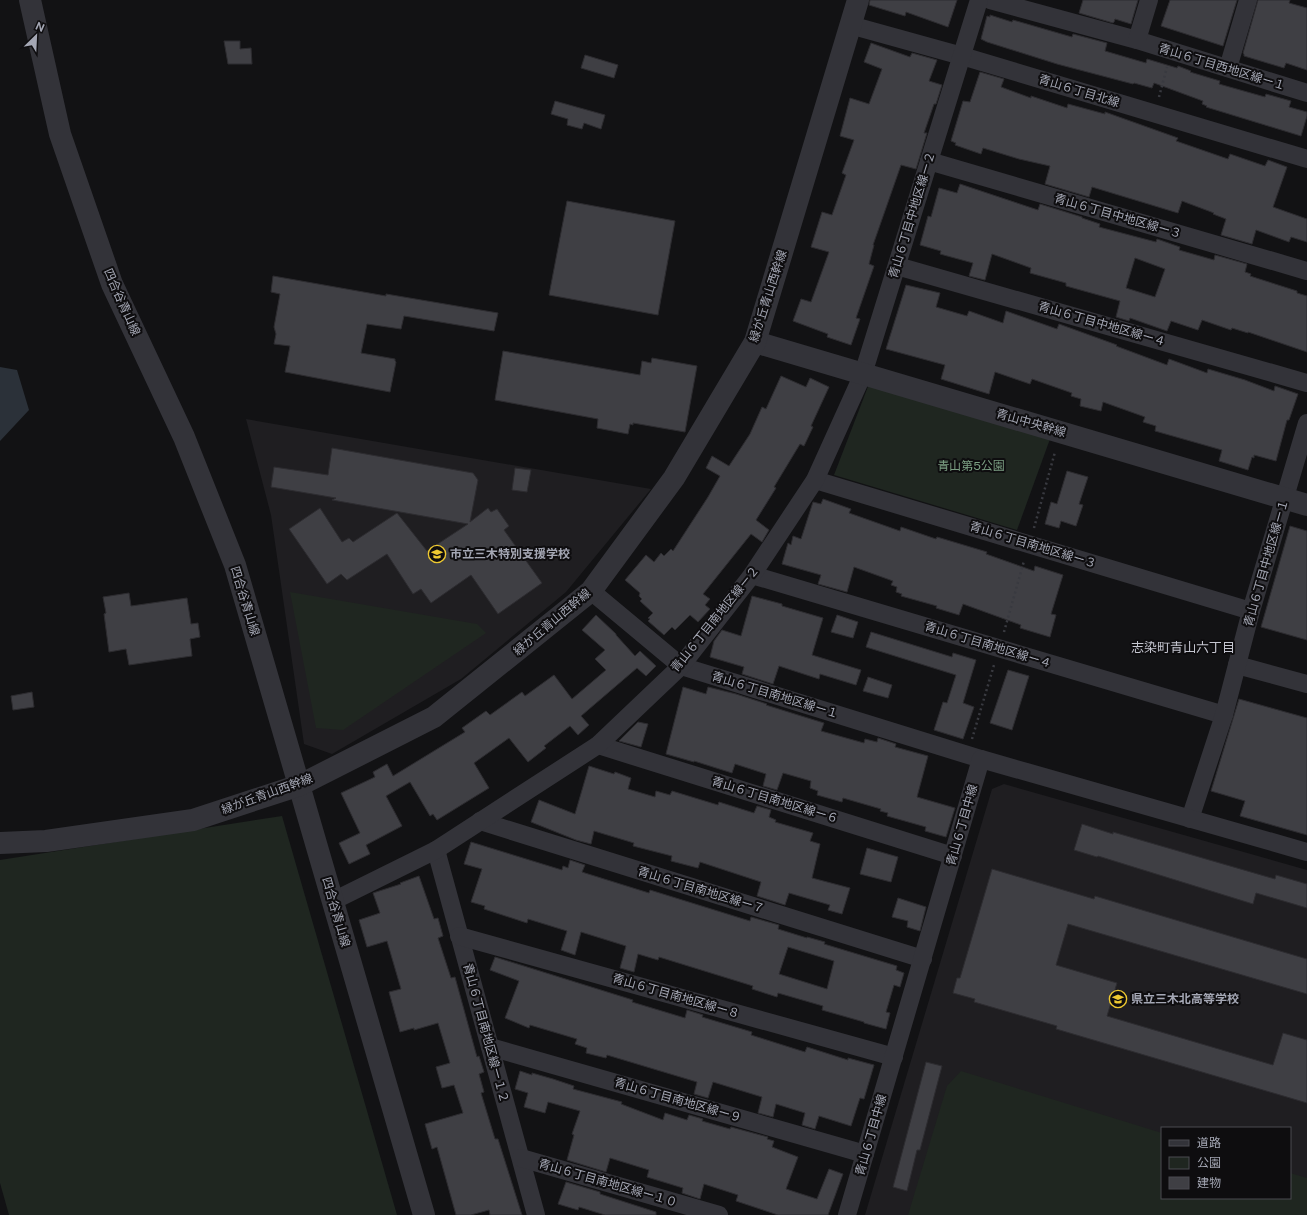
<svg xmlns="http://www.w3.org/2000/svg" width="1307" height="1215" font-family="'Public Sans','Noto Sans JP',sans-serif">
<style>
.built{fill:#1f1e21;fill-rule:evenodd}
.green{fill:#1f2620}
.water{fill:#2b3139}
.building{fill:#3f3f44;stroke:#2d2c30;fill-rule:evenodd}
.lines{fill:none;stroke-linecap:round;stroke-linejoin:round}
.path{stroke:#393a40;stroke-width:2.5;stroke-dasharray:2 3;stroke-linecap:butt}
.minor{stroke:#333339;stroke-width:18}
.tertiary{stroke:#333339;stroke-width:22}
.labels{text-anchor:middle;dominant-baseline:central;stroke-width:4;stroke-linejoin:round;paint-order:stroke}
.street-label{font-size:12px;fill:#a4a7b4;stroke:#0e0d0f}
.park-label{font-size:12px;fill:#7b9f83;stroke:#0e0d0f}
.poi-label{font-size:12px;font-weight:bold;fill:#a4a7b4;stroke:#0e0d0f;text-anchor:start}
.neighbourhood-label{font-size:13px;fill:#c5c6d0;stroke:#0e0d0f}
</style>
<rect width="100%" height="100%" fill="#121214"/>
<g class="built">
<polygon points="246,419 651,489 566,592 461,679 332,754 304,744 271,515"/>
<path d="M 1004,784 L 1307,870 L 1307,1215 L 865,1215 L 992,789 ZM 1162,1128 L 1290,1128 L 1290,1198 L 1162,1198 Z"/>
</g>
<g class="green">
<polygon points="869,384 1050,439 1017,530 834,475"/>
<polygon points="290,592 477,624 486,633 343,730 316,728"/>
<polygon points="282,816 397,1215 9,1215 0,1183 0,860"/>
<polygon points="961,1071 1162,1133 1162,1198 1290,1198 1290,1173 1307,1178 1307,1215 908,1215 947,1086"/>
</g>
<polygon class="water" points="0,367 17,370 29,410 0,441"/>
<g class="building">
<polygon points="870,0 957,0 948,27 906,12 905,16 869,5"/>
<polygon points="1083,0 1138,0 1131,24 1115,19 1114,22 1113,23 1079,13"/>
<polygon points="1170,0 1237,0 1223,46 1161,26"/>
<polygon points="1258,0 1290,0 1289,3 1307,8 1307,70 1286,63 1284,68 1244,56 1244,54 1243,53"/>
<polygon points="990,15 1012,22 1013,20 1072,37 1073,34 1107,43 1105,51 1146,63 1147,59 1177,68 1178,66 1191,71 1190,72 1220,81 1219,84 1265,97 1266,94 1291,101 1289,107 1307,112 1307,116 1301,136 1206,107 1207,106 1202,104 1203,101 1154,83 1152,88 1134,83 1133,84 1057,64 987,42 981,39 987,16 990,17"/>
<polygon points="224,41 240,41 240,49 251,48 252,64 228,64"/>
<polygon points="871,43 910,57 912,53 937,60 929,81 942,85 936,104 934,104 924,133 927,133 916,169 901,165 873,245 874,245 869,264 874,266 856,318 860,319 851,345 827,337 828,334 793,321 801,299 811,302 829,252 811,247 822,212 832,215 846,175 842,173 854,140 840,136 850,98 869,104 882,69 864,62"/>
<polygon points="585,55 618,65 614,78 581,68"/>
<polygon points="980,72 1004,79 1001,87 1031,98 1031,96 1067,108 1068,104 1105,114 1105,112 1178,138 1176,141 1228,159 1230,154 1265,166 1268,160 1287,167 1273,207 1307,219 1307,242 1291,237 1289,242 1256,230 1252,244 1221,235 1226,219 1213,214 1214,213 1182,201 1178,213 1092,187 1089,197 1045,184 1050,166 1019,159 983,148 981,154 955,145 956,143 951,141 963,101 970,102"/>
<polygon points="555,101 605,115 601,129 584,123 582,129 567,125 568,119 551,114"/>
<path d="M 960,184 L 1038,210 L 1040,204 L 1082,217 L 1082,218 L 1100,224 L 1099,227 L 1156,242 L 1157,239 L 1180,247 L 1179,250 L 1214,260 L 1215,255 L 1247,264 L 1245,272 L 1251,274 L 1250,276 L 1297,291 L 1297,293 L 1307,296 L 1307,352 L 1248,332 L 1248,333 L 1232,328 L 1231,330 L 1202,320 L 1198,330 L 1171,321 L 1167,331 L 1130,318 L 1129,321 L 1116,317 L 1120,301 L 1066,286 L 1066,283 L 1030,273 L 1031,268 L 992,254 L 985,280 L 969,276 L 973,263 L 940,254 L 941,251 L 920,245 L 928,216 L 931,217 L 939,188 L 957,193 ZM 1135,258 L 1165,269 L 1155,297 L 1126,288 Z"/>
<polygon points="567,201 675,221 658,315 549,295"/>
<polygon points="273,276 386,296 386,294 498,313 494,331 404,316 401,329 367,324 361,353 395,359 395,361 396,362 390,392 285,372 290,346 274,344 276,334 274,327 280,294 271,292"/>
<polygon points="906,285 940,293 936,307 967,316 969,311 1003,323 1006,311 1057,329 1059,324 1117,345 1116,346 1167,365 1169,359 1207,373 1208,369 1245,380 1274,391 1275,386 1298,394 1289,420 1287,420 1276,461 1254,455 1254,458 1252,457 1248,470 1219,461 1222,450 1155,431 1156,426 1143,422 1145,417 1103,402 1101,411 1080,406 1081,399 1071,396 1072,393 1032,379 1030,384 995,372 989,394 941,379 945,365 886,349"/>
<polygon points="503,351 640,375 642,361 651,363 652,358 697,366 685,432 633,423 633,425 630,424 628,434 597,428 598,419 495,400"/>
<polygon points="781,376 806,387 810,378 829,387 811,426 813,427 804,446 800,444 774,487 776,488 756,520 769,530 762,542 751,534 703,594 710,599 705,605 710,609 698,622 690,615 675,630 672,627 664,635 648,621 650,619 648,618 653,613 640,601 642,599 639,596 640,593 625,580 646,555 654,562 661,553 664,556 671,549 673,551 708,497 720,476 706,468 712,456 729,466 750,434 762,407 766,409"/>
<polygon points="332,448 473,473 478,480 470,522 488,508 491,512 497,509 509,526 504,530 542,583 498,614 471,575 431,603 421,589 413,594 387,554 347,580 341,574 327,584 289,529 320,508 342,542 349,538 353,542 397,513 427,551 468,524 332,500 336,498 271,487 274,467 328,475"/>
<polygon points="515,468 531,470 527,492 512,490"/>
<polygon points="1067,471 1088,477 1079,504 1083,505 1076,526 1061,521 1059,528 1045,524 1051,502 1057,504"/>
<polygon points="823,499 851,509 849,513 900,531 901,527 936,539 937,537 987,552 986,554 1034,571 1035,566 1063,575 1051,614 1056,615 1050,637 1020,628 1021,625 963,604 959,615 936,608 937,606 901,596 902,594 896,592 897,587 891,585 893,581 854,567 847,592 818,584 821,575 782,564 788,543 791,545 793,536 801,539 813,502 821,504"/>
<polygon points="1290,526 1307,531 1307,640 1261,627"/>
<polygon points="129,593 131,606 187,598 191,624 198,623 200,637 190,639 192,656 129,665 126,649 109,652 104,614 106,613 103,597"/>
<polygon points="752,596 782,604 782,606 823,618 812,655 861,670 856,685 820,674 819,679 779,666 773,684 742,674 744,667 710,657 714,641 722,630 741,636"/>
<polygon points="596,615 616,634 616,635 635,656 640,651 656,666 646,676 637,668 581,716 589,725 578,735 570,726 544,746 546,748 528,762 509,738 474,763 489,788 437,820 433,814 430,816 410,782 386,796 402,826 366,845 370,854 349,864 339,843 360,833 341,793 375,777 373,772 387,764 393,776 465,732 462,728 486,711 490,715 522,692 525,696 554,675 572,699 606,670 595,659 605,650 582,630"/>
<polygon points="837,615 858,622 853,638 831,632"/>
<polygon points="871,632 952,657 953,653 976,660 963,703 974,707 963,739 934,730 943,702 947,703 956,675 866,647"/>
<polygon points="1008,670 1029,676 1012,730 990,723"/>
<polygon points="868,677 892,685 888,698 863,691"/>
<polygon points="683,687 706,694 708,687 736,694 767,704 766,705 798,715 824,723 821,731 864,743 865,739 877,742 878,738 896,744 895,747 928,756 917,797 955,808 946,837 925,831 926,827 887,816 888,813 880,811 881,809 843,798 842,802 817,795 818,791 810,788 811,781 783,773 777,790 763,786 766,774 735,764 732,773 694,761 694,762 666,754"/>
<polygon points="32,692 34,707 13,710 11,696"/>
<polygon points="1239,699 1307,718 1307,835 1240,816 1245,801 1211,791"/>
<polygon points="638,722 648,724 641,747 619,741"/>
<polygon points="589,766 614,774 615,772 631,778 628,789 655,797 656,791 670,795 672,791 718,805 719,802 754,813 757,806 771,810 769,817 776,820 775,822 813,833 810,841 820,844 812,878 850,888 842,914 828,910 830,905 789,893 785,905 757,896 761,882 700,862 698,868 671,861 672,856 633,846 634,843 594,831 591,844 576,840 531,822 539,800 575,814"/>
<polygon points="1082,824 1113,834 1113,832 1275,879 1276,875 1307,884 1307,908 1256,893 1253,904 1098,856 1097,857 1074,850"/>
<path d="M 471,842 L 562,870 L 563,866 L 568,868 L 570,860 L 585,865 L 582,872 L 585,873 L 649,893 L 650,890 L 750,921 L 751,917 L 779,925 L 778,929 L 807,938 L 807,937 L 825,942 L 824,944 L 897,966 L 896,970 L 904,973 L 900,987 L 894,985 L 886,1012 L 890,1013 L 886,1029 L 864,1023 L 864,1022 L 822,1010 L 823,1006 L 778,993 L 777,997 L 752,989 L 753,986 L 659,957 L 658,960 L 638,954 L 634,972 L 620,968 L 626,946 L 581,932 L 575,955 L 561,950 L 567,931 L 528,919 L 527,923 L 484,909 L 485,906 L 471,902 L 482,869 L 464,864 ZM 788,947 L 834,961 L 827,989 L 779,974 Z"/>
<polygon points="867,848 898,857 891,882 860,874"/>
<polygon points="992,869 1094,899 1095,896 1307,959 1307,994 1068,924 1056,965 1117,983 1107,1016 1273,1065 1283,1033 1307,1040 1307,1103 1056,1029 1057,1026 974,1002 975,999 953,993 957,978 960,978"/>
<polygon points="419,876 434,919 438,918 443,936 438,938 451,978 455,977 477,1057 479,1056 484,1072 479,1074 484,1092 481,1093 495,1139 498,1139 522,1215 490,1215 489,1210 471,1215 456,1215 437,1147 432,1149 425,1124 463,1113 454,1085 442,1088 436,1067 450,1063 438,1023 414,1030 414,1028 400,1032 389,992 401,989 387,941 367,947 359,920 380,913 373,893 401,884 400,883"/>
<polygon points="898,898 926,907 920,931 907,927 908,921 892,917"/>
<polygon points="495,957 633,1000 632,1002 685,1018 687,1010 703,1015 702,1017 752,1032 751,1035 805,1052 807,1047 848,1060 848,1058 874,1065 864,1099 860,1098 851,1126 819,1116 815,1129 802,1125 805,1113 776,1104 773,1117 758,1113 762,1097 713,1082 708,1098 694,1094 697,1082 607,1055 606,1058 586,1053 587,1048 575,1044 577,1039 530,1025 529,1028 505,1018 519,981 490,970"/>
<polygon points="926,1062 942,1066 920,1150 917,1150 907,1191 893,1187"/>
<polygon points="520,1071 532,1075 532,1073 553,1079 574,1086 573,1089 622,1102 621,1104 663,1120 665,1113 687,1120 689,1115 703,1119 702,1121 730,1129 731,1127 768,1137 767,1139 774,1141 772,1147 798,1157 786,1189 817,1199 829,1169 843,1174 828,1215 778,1215 736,1201 738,1195 704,1184 700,1199 682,1193 683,1188 647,1177 649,1170 610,1158 606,1172 567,1160 574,1135 572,1134 580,1111 548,1102 545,1113 524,1107 528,1093 515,1089"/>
<polygon points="566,1182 600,1192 600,1194 656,1212 656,1215 605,1215 579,1207 578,1210 558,1204"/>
</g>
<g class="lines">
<g class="path">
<polyline points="1159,97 1167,67"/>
<polyline points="1034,528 1055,452"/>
<polyline points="1004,632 1024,561"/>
<polyline points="972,739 994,665"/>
</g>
<g class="minor">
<polyline points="990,0 1137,40 1307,93"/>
<polyline points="850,25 962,56 1307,159"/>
<polyline points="1137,40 1149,0"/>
<polyline points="1228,68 1248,0"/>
<polyline points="929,161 1307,271"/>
<polyline points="897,266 1307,383"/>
<polyline points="815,480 1251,611"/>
<polyline points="752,575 1224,715"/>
<polyline points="591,591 681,666 981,759"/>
<polyline points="1237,665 1307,684"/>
<polyline points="598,745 953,856"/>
<polyline points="1190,819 1224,715 1251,611 1307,423"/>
<polyline points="480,821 923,959"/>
<polyline points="436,850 536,1215"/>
<polyline points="333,901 436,850 598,745 681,666 752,575 815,480 863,374 979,0"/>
<polyline points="459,936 894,1057"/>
<polyline points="490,1047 865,1154"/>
<polyline points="521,1158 719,1215"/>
<polyline points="847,1215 981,759 1307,852"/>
</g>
<g class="tertiary">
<polyline points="30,0 60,134 112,284 184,437 235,565 424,1215"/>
<polyline points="755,342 1307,505"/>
<polyline points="0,843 46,841 193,820 300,785 434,717 591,591 674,478 755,342 858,0"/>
</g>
</g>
<defs>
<symbol id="school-ring" viewBox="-11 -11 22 22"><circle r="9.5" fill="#0e0d0f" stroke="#eec931" stroke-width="1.5"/><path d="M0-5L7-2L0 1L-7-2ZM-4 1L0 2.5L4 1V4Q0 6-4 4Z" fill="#eec931"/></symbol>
</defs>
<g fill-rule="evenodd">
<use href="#school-ring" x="427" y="544" width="20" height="20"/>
<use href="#school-ring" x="1108" y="989" width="20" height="20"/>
</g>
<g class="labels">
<g class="street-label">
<text transform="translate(1222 67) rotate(17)">青山６丁目西地区線ー１</text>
<text transform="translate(1079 91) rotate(17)">青山６丁目北線</text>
<text transform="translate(912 215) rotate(-73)">青山６丁目中地区線ー２</text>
<text transform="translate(1118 216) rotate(16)">青山６丁目中地区線ー３</text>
<text transform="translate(768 296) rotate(-72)">緑が丘青山西幹線</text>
<text transform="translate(122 302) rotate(66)">四合谷青山線</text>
<text transform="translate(1102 324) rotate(16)">青山６丁目中地区線ー４</text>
<text transform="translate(1031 423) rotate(16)">青山中央幹線</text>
<text transform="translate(1033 545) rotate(17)">青山６丁目南地区線ー３</text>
<text transform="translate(1266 563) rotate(-74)">青山６丁目中地区線ー１</text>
<text transform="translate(245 601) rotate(73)">四合谷青山線</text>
<text transform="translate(715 619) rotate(-51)">青山６丁目南地区線ー２</text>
<text transform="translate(552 622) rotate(-40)">緑が丘青山西幹線</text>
<text transform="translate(988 645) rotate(17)">青山６丁目南地区線ー４</text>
<text transform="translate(775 695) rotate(17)">青山６丁目南地区線ー１</text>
<text transform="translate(267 794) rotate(-20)">緑が丘青山西幹線</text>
<text transform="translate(775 800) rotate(17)">青山６丁目南地区線ー６</text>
<text transform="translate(962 825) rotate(-74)">青山６丁目中線</text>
<text transform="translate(701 890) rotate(17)">青山６丁目南地区線ー７</text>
<text transform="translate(336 912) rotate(74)">四合谷青山線</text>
<text transform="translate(676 996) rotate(16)">青山６丁目南地区線ー８</text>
<text transform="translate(486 1033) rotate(75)">青山６丁目南地区線ー１２</text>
<text transform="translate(678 1100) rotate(16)">青山６丁目南地区線ー９</text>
<text transform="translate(871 1135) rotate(-74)">青山６丁目中線</text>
<text transform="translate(608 1183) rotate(16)">青山６丁目南地区線ー１０</text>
</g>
<g class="park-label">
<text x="971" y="466">青山第5公園</text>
</g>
<g class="poi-label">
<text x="450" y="554">市立三木特別支援学校</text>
<text x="1131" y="999">県立三木北高等学校</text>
</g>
<g class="neighbourhood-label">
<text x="1183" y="647">志染町青山六丁目</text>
</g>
</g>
<rect x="1161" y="1127" width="130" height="72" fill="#0e0d0f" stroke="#4a4b51"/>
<rect x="1169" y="1140" width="20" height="6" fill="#333339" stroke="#4a4b51"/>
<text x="1197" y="1147" font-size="12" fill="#a4a7b4">道路</text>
<rect x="1169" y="1157" width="20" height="12" fill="#1f2620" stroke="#4a4b51"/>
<text x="1197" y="1167" font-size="12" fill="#a4a7b4">公園</text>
<rect x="1169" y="1177" width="20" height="12" fill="#3f3f44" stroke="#4a4b51"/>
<text x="1197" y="1187" font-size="12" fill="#a4a7b4">建物</text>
<g transform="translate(36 36) rotate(24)" stroke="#0e0d0f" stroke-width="3" paint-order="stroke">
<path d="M0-3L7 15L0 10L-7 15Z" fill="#a4a7b4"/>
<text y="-6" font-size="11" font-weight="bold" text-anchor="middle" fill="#a4a7b4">N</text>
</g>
</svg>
